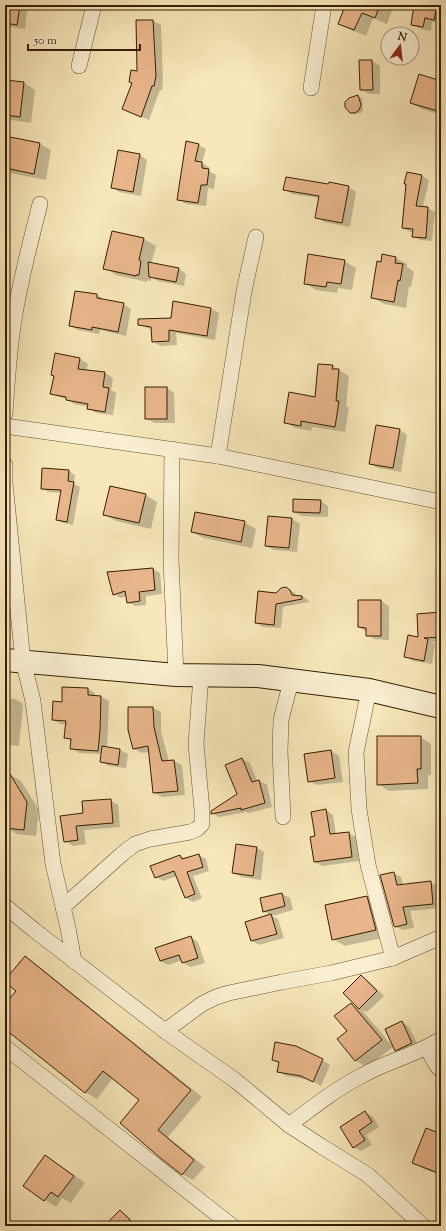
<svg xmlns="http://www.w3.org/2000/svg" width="446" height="1231" font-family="'Sorts Mill Goudy',serif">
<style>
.shadow{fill:#0003}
.building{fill:#e8b68a;stroke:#351f00}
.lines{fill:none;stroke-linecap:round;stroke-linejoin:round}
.street-casing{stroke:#66512e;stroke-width:16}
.secondary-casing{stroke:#351f00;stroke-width:24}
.street{stroke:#faefd2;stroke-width:15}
.secondary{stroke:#faefd2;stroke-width:22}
</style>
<rect width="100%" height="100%" fill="#f7e7ba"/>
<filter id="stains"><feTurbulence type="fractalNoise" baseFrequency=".005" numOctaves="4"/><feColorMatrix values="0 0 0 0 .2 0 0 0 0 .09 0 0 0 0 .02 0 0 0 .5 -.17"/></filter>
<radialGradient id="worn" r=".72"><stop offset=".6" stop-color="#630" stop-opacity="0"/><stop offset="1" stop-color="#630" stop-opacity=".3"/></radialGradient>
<g class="shadow">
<polygon points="5,5 28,5 25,29 5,26"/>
<polygon points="342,5 394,5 387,24 373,18 366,36 351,30 339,23 345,9 341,7"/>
<polygon points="416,5 441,5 441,24 432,22 431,31 420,29 412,24"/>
<polygon points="137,21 153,21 161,25 163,81 162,90 160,90 149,120 131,113 123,109 138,72"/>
<polygon points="372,61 380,66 380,94 369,94 361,90"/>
<polygon points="5,81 24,83 35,90 31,123 5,119"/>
<polygon points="441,82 441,115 422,109 411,103"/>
<polygon points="358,96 362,98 363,110 361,113 354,114 350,112"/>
<polygon points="5,137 40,144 51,150 46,180 5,172"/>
<polygon points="198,145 206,149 202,163 209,167 209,171 216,175 214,189 208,188 206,206 186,204 178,199"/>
<polygon points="140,155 147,160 141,196 119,192 112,187"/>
<polygon points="422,176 429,180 423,207 428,208 435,212 432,241 420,240 413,236 414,232 410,232 403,228"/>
<polygon points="348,187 356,192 350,227 324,222 316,217 319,198 292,194 284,189"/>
<polygon points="113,232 144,239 156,246 151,264 179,269 186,274 184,286 158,281 151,277 151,281 148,280 147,282 116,275 105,268"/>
<polygon points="396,258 407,264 407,267 414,272 411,287 409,286 406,308 384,304 372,297 382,263"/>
<polygon points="344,261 356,268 352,290 338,288 337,293 316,290 305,283"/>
<polygon points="97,295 105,300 123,304 131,309 126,336 100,330 99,334 78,330 70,326"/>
<polygon points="174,303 211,309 219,313 215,340 176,333 177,345 160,346 153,341 152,329 147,328 139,324 172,319"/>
<polygon points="56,354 80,359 88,364 86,371 105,373 113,378 111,390 116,393 113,415 96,413 88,408 89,407 74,404 67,399 59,397 51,393 55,376"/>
<polygon points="332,366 349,376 346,406 349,408 345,432 312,427 311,431 295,428 285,422 315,398"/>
<polygon points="167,388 174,393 175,423 154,423 146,418"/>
<polygon points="400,430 407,435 401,472 378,468 370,464"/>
<polygon points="69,471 75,475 74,484 80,487 73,525 63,523 57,520 62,493 48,492 42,488"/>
<polygon points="145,495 157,502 151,529 116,521 104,514"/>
<polygon points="320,501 328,506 328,517 302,516 294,512"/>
<polygon points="292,519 300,524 297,552 274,550 266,546"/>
<polygon points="244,522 256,529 252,548 204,538 192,532"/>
<polygon points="153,569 160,573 162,594 146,596 146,605 135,606 128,602 127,596 121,598 114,594"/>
<polygon points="288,589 295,593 297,596 302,596 309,601 309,602 283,607 281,628 263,627 256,623 276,594"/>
<polygon points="359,601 381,601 389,606 389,640 375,639 367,635 367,632 359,627"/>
<polygon points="441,613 441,641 432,642 435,644 432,664 413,661 405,656"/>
<polygon points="88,689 95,693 95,696 101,697 109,701 107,748 120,750 128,754 126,768 109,766 101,762 102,754 79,753 71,748 72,741 65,737 67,725 61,724 53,720 63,703"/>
<polygon points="5,698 15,699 23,704 19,746 5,745"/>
<polygon points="153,708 161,712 161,732 169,761 174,761 182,765 185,795 162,797 154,793 149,752 142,753 134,749 129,730"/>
<polygon points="420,737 431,744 431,775 428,775 428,789 389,791 378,784"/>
<polygon points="331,751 339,756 343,782 317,785 309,781"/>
<polygon points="242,759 250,763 257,781 259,781 267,785 272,807 249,813 247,812 219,817 212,813 238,795"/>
<polygon points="9,774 21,781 39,810 36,836 17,834 5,827 5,777"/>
<polygon points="110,800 118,805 120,827 84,830 86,844 73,846 65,841 84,814"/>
<polygon points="326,810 333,815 336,834 348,833 356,837 359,861 322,866 314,862 316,837"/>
<polygon points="257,848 264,852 261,880 241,877 233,873"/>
<polygon points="199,855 206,859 209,871 193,876 202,898 193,902 186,898 177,876 163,881 156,877 180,856 186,859"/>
<polygon points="393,873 401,877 403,885 430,882 438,886 440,908 410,911 414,928 402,930 395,926"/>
<polygon points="282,894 290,898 293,910 272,916 278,919 284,938 259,945 252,941 270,915 264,911"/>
<polygon points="367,897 378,904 387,937 345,946 333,939"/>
<polygon points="191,937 198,942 205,963 191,967 183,963 182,960 168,965 160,961"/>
<polygon points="25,957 36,964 202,1097 168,1137 205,1167 193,1180 182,1174 141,1100 113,1078 97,1099 85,1092 5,1028 5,1006 17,991"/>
<polygon points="361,976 369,981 384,996 367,1012 362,1010 393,1047 367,1067 356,1061 338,1040 348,1031 351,1004 358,1008"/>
<polygon points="402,1022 409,1027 419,1047 404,1055 396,1050"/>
<polygon points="273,1060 322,1060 330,1065 321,1086 310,1080 286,1076 278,1071 280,1064"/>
<polygon points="365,1112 373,1117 379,1127 366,1135 372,1145 361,1151 353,1147"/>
<polygon points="441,1126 441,1176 424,1169 414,1163"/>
<polygon points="45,1157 57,1163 85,1183 71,1203 62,1198 56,1207 45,1200"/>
<polygon points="120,1211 127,1215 137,1225 136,1226 105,1226"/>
</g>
<g class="building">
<polygon points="5,5 20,5 17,25 5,23"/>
<polygon points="344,5 380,5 375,18 362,13 354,30 338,24 345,6"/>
<polygon points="414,5 437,5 434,20 425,18 423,27 411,25"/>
<polygon points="136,20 153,20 156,76 154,86 152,86 141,117 122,109 132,83 129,82 131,70 137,71"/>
<polygon points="359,60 372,60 373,90 360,90"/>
<polygon points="419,74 441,81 441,112 410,103"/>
<polygon points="5,80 24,82 20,117 5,115"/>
<polygon points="358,95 361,105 359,110 355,113 350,113 345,107 345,102 349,98"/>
<polygon points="5,136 40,143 34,174 5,168"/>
<polygon points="186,141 199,144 195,161 202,162 202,168 209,169 207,185 201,185 198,203 177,200"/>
<polygon points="118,150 140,154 133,192 111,188"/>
<polygon points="407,172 422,175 416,206 428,207 426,238 412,237 413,229 402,228 406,184 404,184"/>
<polygon points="286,177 328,184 329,182 349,186 342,223 315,218 319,196 283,190"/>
<polygon points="112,231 144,238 139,260 141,261 139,275 136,275 136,276 103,269"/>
<polygon points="308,254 345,260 341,284 327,282 326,287 304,284"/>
<polygon points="382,254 396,257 395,263 403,264 400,281 398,280 394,302 371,298 377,261 381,262"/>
<polygon points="148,262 179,268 176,282 149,277"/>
<polygon points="75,291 97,294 97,298 124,303 118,332 92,327 92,330 69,326"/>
<polygon points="173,301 211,308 207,336 169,330 169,341 152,342 151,327 138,325 138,319 171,318"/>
<polygon points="55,353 80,358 78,369 105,372 103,387 109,388 105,412 87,409 88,404 66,400 66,397 50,394 54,376 51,375"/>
<polygon points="318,364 333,365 332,369 339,369 336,401 339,401 335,427 301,421 301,426 284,423 289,392 315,397"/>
<rect x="145" y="387" width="22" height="32"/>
<polygon points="376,425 400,429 393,468 369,464"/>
<polygon points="42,468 69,470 68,481 74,482 67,522 56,520 61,490 41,489"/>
<polygon points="110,486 146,494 139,523 103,515"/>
<polygon points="293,499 321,500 320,513 293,512"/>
<polygon points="195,512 245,521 241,542 191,532"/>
<polygon points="268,516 292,518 289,548 265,546"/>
<polygon points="153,568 155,590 139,592 140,601 127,603 125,591 113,595 107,572"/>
<polygon points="286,587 290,590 292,595 302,596 302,599 276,604 274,625 255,623 258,591 276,593 281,588"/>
<polygon points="358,600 381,600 381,636 366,636 366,628 358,627"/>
<polygon points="441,612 441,637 424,638 428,639 424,661 404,657 408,635 418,637 417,614"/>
<polygon points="62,687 88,688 88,695 101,696 100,731 98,751 70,749 71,739 64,738 66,721 52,720 53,701 62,702"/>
<polygon points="128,707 153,707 154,727 162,761 174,760 178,791 153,793 148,746 133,749 128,730"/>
<polygon points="377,736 421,736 421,769 417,769 418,783 377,785"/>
<polygon points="102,746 120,749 118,765 100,762"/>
<polygon points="331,750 335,778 308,782 304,754"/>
<polygon points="242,758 252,782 259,780 265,803 241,810 241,808 211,814 211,811 237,794 225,765"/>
<polygon points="5,766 27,802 24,830 5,828"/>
<polygon points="111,799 113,823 76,826 78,840 64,842 60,816 83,813 82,801"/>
<polygon points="326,809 330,834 349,832 352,857 314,862 310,837 315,836 311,812"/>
<polygon points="236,844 257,847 253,876 232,873"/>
<polygon points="199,854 203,867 187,872 195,894 185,898 174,871 155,878 150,866 180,855 182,859"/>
<polygon points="394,872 397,885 431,881 433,904 403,907 407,924 395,927 394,926 380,875"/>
<polygon points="282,893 285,906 263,912 260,898"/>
<polygon points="367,896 376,930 332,940 325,905"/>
<polygon points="271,914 277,934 251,941 245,922"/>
<polygon points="191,936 198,958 182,963 179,955 160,961 155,948"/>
<polygon points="25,956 191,1090 158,1130 194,1160 182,1175 158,1156 120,1123 139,1100 103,1071 85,1093 5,1029 5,1004 16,991 5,982 5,980"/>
<polygon points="361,975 377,991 359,1009 343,993"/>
<polygon points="351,1003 382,1040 355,1061 337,1039 347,1031 334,1016"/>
<polygon points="402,1021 412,1043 395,1051 385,1029"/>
<polygon points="275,1042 296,1046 323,1059 313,1082 301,1076 277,1072 279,1062 272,1060"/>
<polygon points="365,1111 372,1122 359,1131 365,1140 353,1148 340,1127"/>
<polygon points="426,1128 441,1134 441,1174 412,1163"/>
<polygon points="45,1155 74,1176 58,1197 51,1192 44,1201 23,1186"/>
<polygon points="120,1210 130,1220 124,1226 104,1226"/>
</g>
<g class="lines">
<defs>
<g id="street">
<polyline points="79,66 94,5"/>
<polyline points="311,88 324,5"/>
<path d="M 5,414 C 7,383 9,351 14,320 C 20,281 30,243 40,204"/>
<polyline points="5,426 218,456 441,502"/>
<polyline points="172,449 171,560 176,675"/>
<polyline points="218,456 244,291 256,237"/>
<polyline points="5,465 5,483 23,661 33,701 53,864 68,928 74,961"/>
<polyline points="369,690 356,752 359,809 368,865 393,958"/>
<polyline points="283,817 280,751 281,720 291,681"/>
<polyline points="5,906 34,930 165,1031 236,1081 289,1125 321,1146 368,1175 423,1226"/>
<polyline points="63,907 122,854 135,844 150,839 190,832 197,829 202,824 202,810 196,744 201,676"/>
<polyline points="165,1031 202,1004 216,997 229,993 282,982 331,973 393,958 441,937"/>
<polyline points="5,1047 232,1226"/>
<polyline points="427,1048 437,1066 441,1070"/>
<path d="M 289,1125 C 313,1107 336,1089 363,1075 C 388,1061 416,1055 441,1039"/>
</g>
<polyline id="secondary" points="5,660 176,675 258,676 369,690 441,707"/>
</defs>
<use href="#street" class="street-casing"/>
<use href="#secondary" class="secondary-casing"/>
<use href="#street" class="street"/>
<use href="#secondary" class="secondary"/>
</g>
<rect width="446" height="1231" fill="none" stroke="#f7e7ba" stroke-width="20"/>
<rect x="6" y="6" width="434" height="1219" fill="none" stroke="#351f00" stroke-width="2"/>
<rect x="10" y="10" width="426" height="1211" fill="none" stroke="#351f00"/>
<g transform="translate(400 46) rotate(15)"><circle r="19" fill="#faefd2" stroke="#ab9c7e"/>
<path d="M0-3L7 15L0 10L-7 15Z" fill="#8f2418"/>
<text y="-6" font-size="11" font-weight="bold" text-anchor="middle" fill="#351f00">N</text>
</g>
<path d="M28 44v6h112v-6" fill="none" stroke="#351f00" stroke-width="2"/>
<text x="34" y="44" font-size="12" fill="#351f00" stroke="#faefd2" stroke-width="3" paint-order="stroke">50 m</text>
<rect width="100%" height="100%" filter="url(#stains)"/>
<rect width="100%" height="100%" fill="url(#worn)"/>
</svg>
